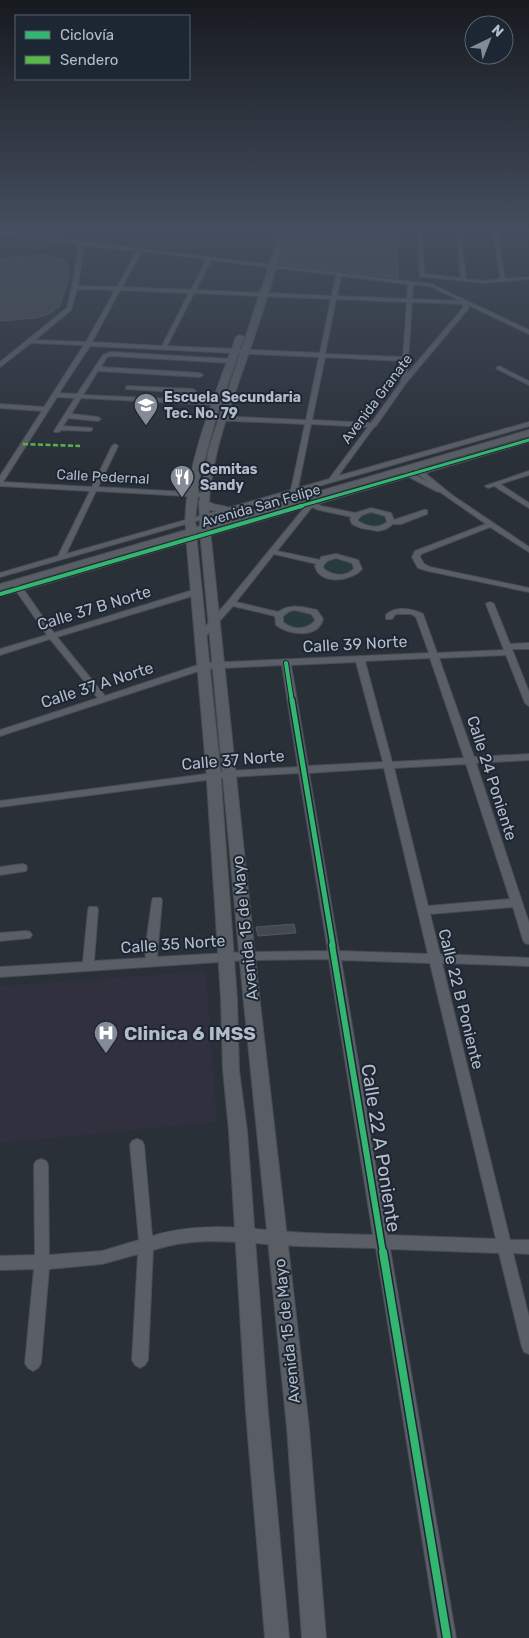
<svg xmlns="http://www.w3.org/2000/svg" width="529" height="1638" font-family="Rubik,sans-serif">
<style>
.medical{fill:#31303e}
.green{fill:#273a3e}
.building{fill:#444950;stroke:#52575f}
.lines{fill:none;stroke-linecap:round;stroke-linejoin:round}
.minor-casing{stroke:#484c53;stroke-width:2}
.secondary-casing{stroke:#484c53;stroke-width:2}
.minor{fill:#5a5e66;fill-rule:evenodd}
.secondary{fill:#595d64;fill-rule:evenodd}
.quiet{stroke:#58b947;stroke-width:2.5;stroke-dasharray:5 2.5;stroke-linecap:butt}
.cycleway-far4-casing{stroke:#1d2633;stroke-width:5}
.cycleway-far3-casing{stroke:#1d2633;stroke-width:6}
.cycleway-far2-casing{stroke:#1d2633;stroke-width:8}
.cycleway-far1-casing{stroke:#1d2633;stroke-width:9}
.cycleway-casing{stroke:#1d2633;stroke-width:11}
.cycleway-far4{stroke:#33b770;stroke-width:3}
.cycleway-far3{stroke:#33b770;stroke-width:4}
.cycleway-far2{stroke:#33b770;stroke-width:5}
.cycleway-far1{stroke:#33b770;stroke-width:6}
.cycleway{stroke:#33b770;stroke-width:8}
.labels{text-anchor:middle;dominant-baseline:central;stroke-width:4;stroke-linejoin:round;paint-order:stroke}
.far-poi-label{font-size:14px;font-weight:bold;fill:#b4bcc9;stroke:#1d2633;text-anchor:start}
.far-street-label{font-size:14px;fill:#b4bcc9;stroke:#1d2633}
.street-label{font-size:16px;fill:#b4bcc9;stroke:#1d2633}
.near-poi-label{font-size:19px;font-weight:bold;fill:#b4bcc9;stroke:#1d2633;text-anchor:start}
.near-street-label{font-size:19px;fill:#b4bcc9;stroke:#1d2633}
</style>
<rect width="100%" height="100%" fill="#2a3038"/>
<polygon class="medical" points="206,971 217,1122 0,1143 0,986"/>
<g class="green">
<polygon points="370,512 386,515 388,523 376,528 359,524 357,516"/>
<polygon points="335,558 352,562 354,571 341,576 323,572 322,563"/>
<polygon points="295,609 313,614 315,624 300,630 282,625 281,615"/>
</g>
<g class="building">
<polygon points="290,229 398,229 398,278 279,264"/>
<polygon points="45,255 63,259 68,265 70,274 59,307 49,314 36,318 0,321 0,260 23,256"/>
<polygon points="294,924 296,933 258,936 256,927"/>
</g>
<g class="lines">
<defs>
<g id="minor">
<polygon points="418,229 422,229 424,274 461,278 456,229 460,229 466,279 483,281 500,279 493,229 497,229 505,279 529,277 529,279 483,283 420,276"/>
<path d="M 0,232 L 431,284 L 529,330 L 529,334 L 527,333 L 468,305 L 468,309 L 406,383 L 376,426 L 374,427 L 338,476 L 529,422 L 529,426 L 0,577 L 0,573 L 58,556 L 90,491 L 0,486 L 0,476 L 42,411 L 0,408 L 0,404 L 44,407 L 84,345 L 31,343 L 0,367 L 0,362 L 67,308 L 72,287 L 79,244 L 0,234 ZM 84,245 L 137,251 L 117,287 L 78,286 ZM 142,251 L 207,259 L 191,290 L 122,287 ZM 211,260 L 336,275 L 332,296 L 196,290 ZM 341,276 L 408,284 L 407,299 L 337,296 ZM 413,284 L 430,286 L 461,301 L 412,299 ZM 77,289 L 115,290 L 86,342 L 35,340 L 71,310 ZM 120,290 L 189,293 L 162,346 L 92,342 ZM 194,293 L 331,299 L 320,353 L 167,346 ZM 336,299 L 407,302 L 403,357 L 325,354 ZM 412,302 L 463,304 L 463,308 L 407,374 ZM 90,346 L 319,357 L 306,420 L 212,416 L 209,418 L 212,420 L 305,424 L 291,490 L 66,554 L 96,491 L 205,497 L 208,495 L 205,493 L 98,487 L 118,446 L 115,444 L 112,446 L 92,487 L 3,482 L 57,397 L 75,398 L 54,431 L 55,432 L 59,432 L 61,430 L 90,431 L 92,430 L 92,428 L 63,426 L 68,418 L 98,421 L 101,419 L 98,417 L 71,414 L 81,398 L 217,405 L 220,403 L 217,401 L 83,395 L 98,371 L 200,377 L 203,375 L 200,373 L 101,367 L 107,357 L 111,356 L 231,363 L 234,361 L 231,359 L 111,352 L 103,355 L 77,394 L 59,393 ZM 325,357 L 403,361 L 401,382 L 371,423 L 312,420 ZM 311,424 L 368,427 L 329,479 L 298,488 Z"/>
<polygon points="499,366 529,381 529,385 497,369 496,368"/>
<polygon points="128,386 193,389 196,391 193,393 126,389 126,387"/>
<path d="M 529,438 L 529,442 L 425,473 L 452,495 L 529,547 L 529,552 L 490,527 L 421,554 L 420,557 L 424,564 L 430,567 L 529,588 L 529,592 L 428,571 L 418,568 L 412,557 L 415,551 L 486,524 L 440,492 L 436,491 L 409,477 L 317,504 L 321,506 L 355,513 L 371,508 L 391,513 L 394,520 L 424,510 L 427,510 L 427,514 L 401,524 L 393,524 L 386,529 L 378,531 L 361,528 L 352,524 L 350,519 L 352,517 L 319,510 L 312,507 L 277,551 L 320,560 L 321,557 L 336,554 L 358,560 L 362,569 C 352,581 320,586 315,566 L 317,564 L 274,554 L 236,602 L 278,612 C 291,603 302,607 317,610 L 323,619 C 318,639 288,635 276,625 L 275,616 L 233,606 L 205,637 L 202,637 L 198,635 L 228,601 L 304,508 L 24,590 L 54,633 L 193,590 L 199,590 L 199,594 L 57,637 L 105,696 L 204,663 L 429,653 L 416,617 L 411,614 L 396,614 L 392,619 L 386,619 L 386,615 C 395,606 412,608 423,614 L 437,653 L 504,650 L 486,604 L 490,602 L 494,604 L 510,644 L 529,643 L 529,649 L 512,649 L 529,692 L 529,706 L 525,703 L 506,655 L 439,658 L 474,757 L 529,754 L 529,760 L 476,763 L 529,923 L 529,944 L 525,943 L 523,940 L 513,907 L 430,914 L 440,954 L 529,958 L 529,966 L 442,963 L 510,1240 L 529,1240 L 529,1254 L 513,1253 L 529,1317 L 529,1354 L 524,1352 L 522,1347 L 499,1253 L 390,1249 L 456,1638 L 438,1638 L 376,1248 C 344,1247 311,1247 279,1245 C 235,1242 197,1236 153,1250 L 148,1360 L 145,1365 L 140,1368 L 135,1365 L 132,1360 L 138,1254 L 102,1264 L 49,1269 L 41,1363 L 38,1368 L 33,1371 L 28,1368 L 25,1363 L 34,1269 L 0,1270 L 0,1256 L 35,1255 L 34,1165 L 36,1161 L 41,1159 L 46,1161 L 48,1165 L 49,1255 L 102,1251 L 139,1240 L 130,1145 L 132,1141 L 137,1139 L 142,1141 L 144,1145 L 152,1236 C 194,1223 235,1227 278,1231 C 309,1234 342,1234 373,1235 L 329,959 L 247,960 L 0,977 L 0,967 L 83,962 L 88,910 L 89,907 L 97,907 L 98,910 L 94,961 L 146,958 L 145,951 L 152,901 L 153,898 L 161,898 L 162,901 L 157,957 L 247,952 L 328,951 L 299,773 L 229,777 L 0,807 L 0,801 L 229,771 L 298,767 L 282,665 L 205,669 L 0,736 L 0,730 L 98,698 L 50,639 L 0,655 L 0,649 L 47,635 L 17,592 L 0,596 L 0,592 L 14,587 L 11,583 L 12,581 L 18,581 L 21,586 L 404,474 L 404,472 L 415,471 L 413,469 L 414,468 L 421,469 ZM 418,474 L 428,482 L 415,475 ZM 371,512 L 385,516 L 387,522 C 378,529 368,527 358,521 L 358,519 L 362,515 ZM 336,558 L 352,563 L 354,569 C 345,577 334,576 324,569 L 323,566 L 327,561 ZM 295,610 L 311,614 L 315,619 L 314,622 C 304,630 293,630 283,622 L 283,616 L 290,611 ZM 430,658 L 464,758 L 392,762 L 365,661 ZM 356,662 L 383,762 L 308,766 L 291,665 ZM 466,764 L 510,899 L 428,906 L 394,768 ZM 384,768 L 428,954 L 339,951 L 309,773 ZM 341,960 L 430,963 L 496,1239 L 387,1235 Z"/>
<polygon points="529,471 529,475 500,484 529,503 529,508 494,486 488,488 485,486"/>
<polygon points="22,864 26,865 27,868 26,871 0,875 0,867"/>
<polygon points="26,931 30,932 32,935 30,938 0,941 0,933"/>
</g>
<path id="secondary" d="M 281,229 L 287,229 C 275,274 261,318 246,361 C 230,407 212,454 209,502 C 216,506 227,505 232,510 L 227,513 L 209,510 L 210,523 L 529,430 L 529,436 L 210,529 L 259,994 L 309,1428 L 326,1638 L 302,1638 L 287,1428 L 243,994 L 200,532 L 196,533 L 220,767 L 237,999 L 239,1070 L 247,1131 L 268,1413 L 289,1638 L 265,1638 L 246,1413 L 229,1131 L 223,1070 L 221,999 L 206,767 L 186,536 L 0,590 L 0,584 L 186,530 C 181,474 217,390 236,337 L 240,335 L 244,337 L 216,418 L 200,476 L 195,521 L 196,527 L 200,526 L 199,503 L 209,448 Z"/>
</defs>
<use href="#minor" class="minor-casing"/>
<use href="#secondary" class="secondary-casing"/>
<use href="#minor" class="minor"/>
<use href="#secondary" class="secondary"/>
<polyline class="quiet" points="23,444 80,446"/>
<defs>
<polyline id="cycleway-far4" points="297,507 529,440"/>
<g id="cycleway-far3">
<polyline points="0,594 302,506"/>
<polyline points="286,663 292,702"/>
</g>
<polyline id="cycleway-far2" points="292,700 333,946"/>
<polyline id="cycleway-far1" points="332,945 383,1253"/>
<polyline id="cycleway" points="383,1252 447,1638"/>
</defs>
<use href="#cycleway-far4" class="cycleway-far4-casing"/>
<use href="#cycleway-far3" class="cycleway-far3-casing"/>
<use href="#cycleway-far2" class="cycleway-far2-casing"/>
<use href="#cycleway-far1" class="cycleway-far1-casing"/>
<use href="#cycleway" class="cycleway-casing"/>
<use href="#cycleway-far4" class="cycleway-far4"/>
<use href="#cycleway-far3" class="cycleway-far3"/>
<use href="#cycleway-far2" class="cycleway-far2"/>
<use href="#cycleway-far1" class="cycleway-far1"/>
<use href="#cycleway" class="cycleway"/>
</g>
<linearGradient id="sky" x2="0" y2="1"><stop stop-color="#171a1f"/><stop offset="0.5" stop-color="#444e5e"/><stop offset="1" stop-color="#444e5e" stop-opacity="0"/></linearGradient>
<rect width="529" height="459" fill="url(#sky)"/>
<defs>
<symbol id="university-pin" viewBox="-11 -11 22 30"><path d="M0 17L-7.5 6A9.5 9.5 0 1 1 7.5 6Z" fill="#848b96" stroke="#1d2633"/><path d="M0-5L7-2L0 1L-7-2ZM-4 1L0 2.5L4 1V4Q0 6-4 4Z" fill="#fff"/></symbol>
<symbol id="restaurant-pin" viewBox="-11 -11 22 30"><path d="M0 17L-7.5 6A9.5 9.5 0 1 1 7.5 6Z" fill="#848b96" stroke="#1d2633"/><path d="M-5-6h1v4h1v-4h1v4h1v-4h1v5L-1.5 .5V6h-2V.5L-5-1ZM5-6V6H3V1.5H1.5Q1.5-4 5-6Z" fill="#fff"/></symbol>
<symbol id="hospital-pin" viewBox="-11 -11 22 30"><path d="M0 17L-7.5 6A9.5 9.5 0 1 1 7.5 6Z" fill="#848b96" stroke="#1d2633"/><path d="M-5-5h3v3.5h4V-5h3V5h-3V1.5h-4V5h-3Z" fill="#fff"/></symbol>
</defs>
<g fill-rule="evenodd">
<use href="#university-pin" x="132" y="391" width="28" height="38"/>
<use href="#restaurant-pin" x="168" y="463" width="28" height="38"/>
<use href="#hospital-pin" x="92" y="1019" width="28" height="38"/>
</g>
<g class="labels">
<g class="far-poi-label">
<text x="164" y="397">Escuela Secundaria<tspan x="164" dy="16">Tec. No. 79</tspan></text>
<text x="200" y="469">Cemitas<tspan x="200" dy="16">Sandy</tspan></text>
</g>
<g class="far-street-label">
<text transform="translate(377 399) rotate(-53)">Avenida Granate</text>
<text transform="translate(103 477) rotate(3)">Calle Pedernal</text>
<text transform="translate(261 506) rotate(-16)">Avenida San Felipe</text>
</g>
<g class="street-label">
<text transform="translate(94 608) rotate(-17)">Calle 37 B Norte</text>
<text transform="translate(355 644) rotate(-3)">Calle 39 Norte</text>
<text transform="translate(97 685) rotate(-18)">Calle 37 A Norte</text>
<text transform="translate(233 760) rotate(-5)">Calle 37 Norte</text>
<text transform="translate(492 778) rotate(72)">Calle 24 Poniente</text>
<text transform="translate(245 928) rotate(-96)">Avenida 15 de Mayo</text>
<text transform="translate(173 944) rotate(-4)">Calle 35 Norte</text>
<text transform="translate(461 999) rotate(76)">Calle 22 B Poniente</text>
<text transform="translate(287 1331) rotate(-96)">Avenida 15 de Mayo</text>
</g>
<g class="near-poi-label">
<text x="124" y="1033">Clinica 6 IMSS</text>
</g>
<g class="near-street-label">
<text transform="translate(381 1148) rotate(81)">Calle 22 A Poniente</text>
</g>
</g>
<rect x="15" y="15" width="175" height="65" fill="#1d2633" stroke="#59626f"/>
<rect x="25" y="31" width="25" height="8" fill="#33b770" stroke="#59626f"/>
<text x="60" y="40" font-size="15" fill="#b4bcc9">Ciclovía</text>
<rect x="25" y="56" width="25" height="8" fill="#58b947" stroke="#59626f"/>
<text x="60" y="65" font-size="15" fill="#b4bcc9">Sendero</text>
<g transform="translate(489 40) rotate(43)"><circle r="24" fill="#1d2633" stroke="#59626f"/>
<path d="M0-4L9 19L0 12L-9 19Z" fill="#848b96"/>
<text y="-8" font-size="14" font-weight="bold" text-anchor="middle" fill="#b4bcc9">N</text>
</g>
</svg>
